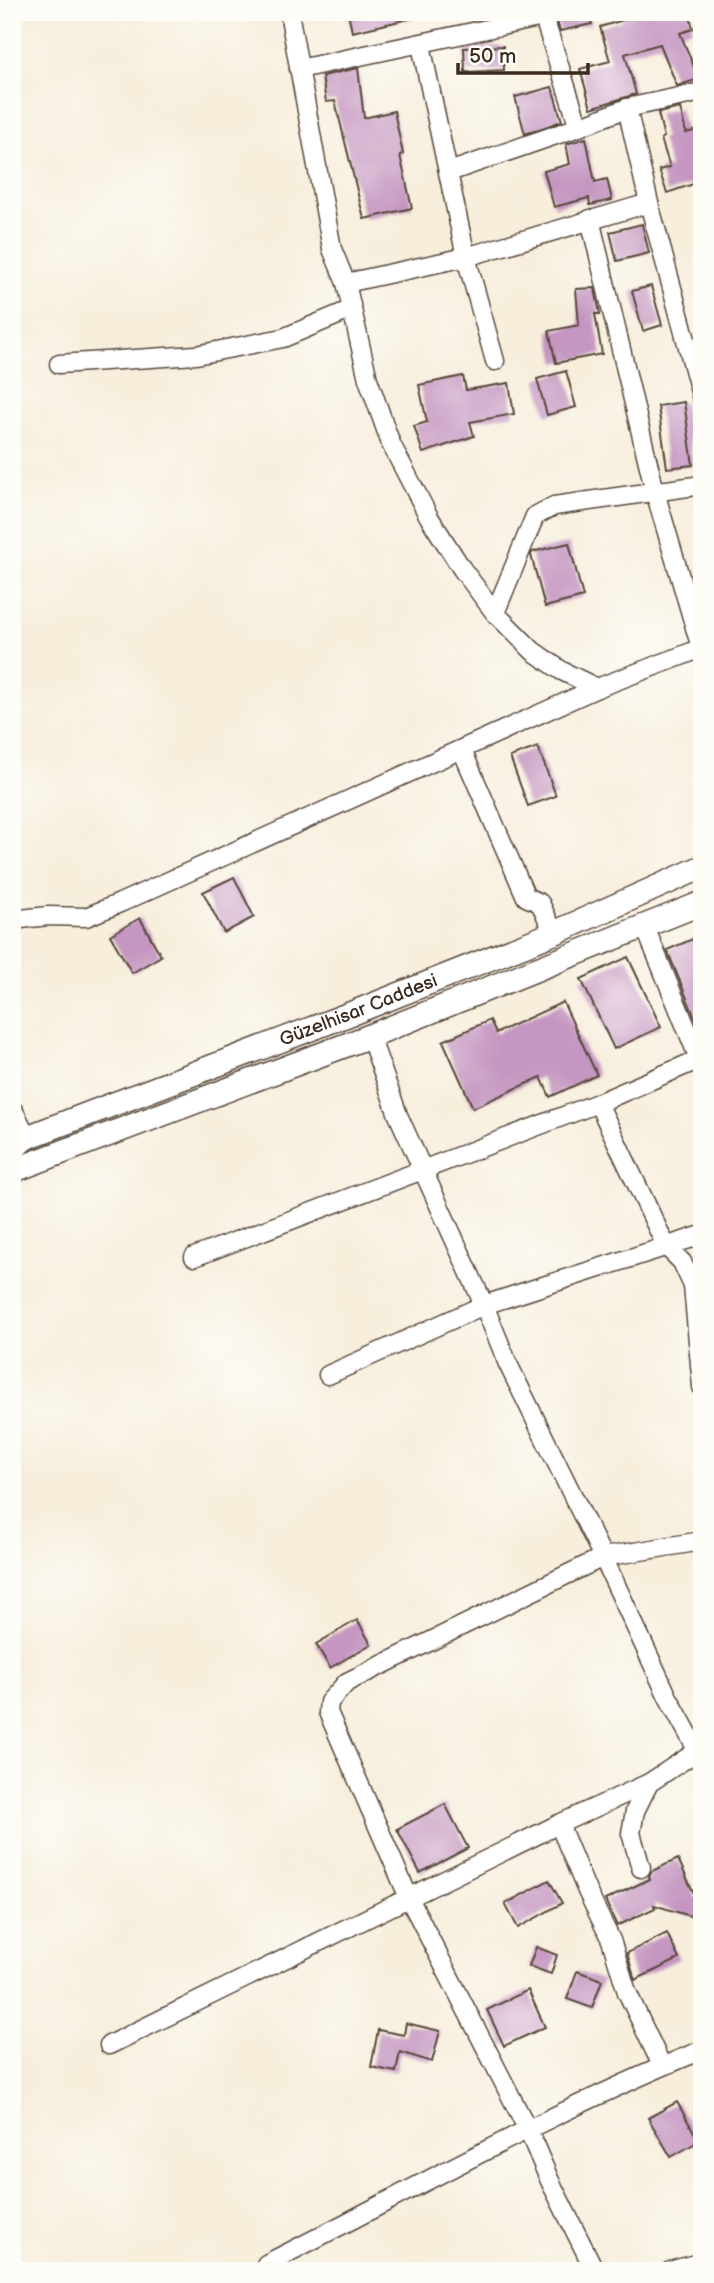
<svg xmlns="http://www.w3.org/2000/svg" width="714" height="2283" font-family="'Balsamiq Sans',sans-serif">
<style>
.building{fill:#c596c1}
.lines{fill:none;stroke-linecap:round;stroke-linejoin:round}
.minor-casing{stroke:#57473a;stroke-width:21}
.tertiary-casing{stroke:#57473a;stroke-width:26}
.minor{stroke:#fff;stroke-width:18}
.tertiary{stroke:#fff;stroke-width:23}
.labels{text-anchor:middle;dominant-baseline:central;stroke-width:7;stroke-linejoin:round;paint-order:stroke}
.street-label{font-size:19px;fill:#3b2a1e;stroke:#fdfcf7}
</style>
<rect width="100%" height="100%" fill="#fdfcf7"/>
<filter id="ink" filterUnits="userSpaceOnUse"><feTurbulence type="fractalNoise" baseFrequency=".0143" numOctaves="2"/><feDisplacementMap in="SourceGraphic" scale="14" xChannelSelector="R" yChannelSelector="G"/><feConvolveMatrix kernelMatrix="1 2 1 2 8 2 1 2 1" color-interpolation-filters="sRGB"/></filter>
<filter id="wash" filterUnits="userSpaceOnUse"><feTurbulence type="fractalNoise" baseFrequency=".00686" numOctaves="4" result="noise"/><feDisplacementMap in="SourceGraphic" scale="28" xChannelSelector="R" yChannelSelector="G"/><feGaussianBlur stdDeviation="1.57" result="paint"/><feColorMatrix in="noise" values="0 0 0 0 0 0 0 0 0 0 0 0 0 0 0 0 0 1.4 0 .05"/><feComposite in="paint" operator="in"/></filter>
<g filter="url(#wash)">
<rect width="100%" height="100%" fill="#f7eedc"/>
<g id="blocks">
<g class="building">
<polygon points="348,12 413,12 413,18 352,32"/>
<polygon points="554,12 588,12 592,24 560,31"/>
<polygon points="621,12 689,12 693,29 680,33 699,79 677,86 660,44 625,54 636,94 591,108 580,69 610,61 600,27 623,20"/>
<polygon points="503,46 504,70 465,72 464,48"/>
<polygon points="358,68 364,118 394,111 403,154 400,155 412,208 364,219 335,101 326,102 322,76"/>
<polygon points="552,87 562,121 525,134 515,97"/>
<polygon points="680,108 686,133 702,129 702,181 667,193 659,170 670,167 661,139 664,137 658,113"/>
<polygon points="586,138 595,182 607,179 612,200 590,205 589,198 554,207 544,171 570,164 566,144"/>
<polygon points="642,224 649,253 617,261 610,232"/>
<polygon points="651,286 662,325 643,331 632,291"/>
<polygon points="595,288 600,314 595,314 602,354 556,363 549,331 579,325 576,289"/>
<polygon points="566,371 576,407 547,415 537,379"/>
<polygon points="463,376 466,390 509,383 514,414 470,422 474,436 423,453 414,426 427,422 419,385"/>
<polygon points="684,402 693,465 667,468 658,406"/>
<polygon points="569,543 583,597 545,607 531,555 532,552"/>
<polygon points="538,747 556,796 528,806 510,757"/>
<polygon points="234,877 254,917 224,933 203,892"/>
<polygon points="140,918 161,956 132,973 110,935"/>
<polygon points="702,935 702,1035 667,950"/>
<polygon points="628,957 661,1027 614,1049 581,979"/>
<polygon points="563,1002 597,1075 550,1097 541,1077 473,1108 443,1041 490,1020 496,1033"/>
<polygon points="357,1620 371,1644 330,1668 316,1644"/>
<polygon points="445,1804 468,1848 420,1873 397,1829"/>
<polygon points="678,1859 696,1898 702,1899 697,1918 654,1905 655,1908 617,1926 605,1900 650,1879 649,1876 652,1871"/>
<polygon points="549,1880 562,1903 518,1928 505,1904"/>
<polygon points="667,1933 679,1959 635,1980 627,1953"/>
<polygon points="536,1947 557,1955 551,1974 529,1966"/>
<polygon points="577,1971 602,1980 592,2008 567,1999"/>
<polygon points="528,1990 545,2027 504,2046 487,2010"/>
<polygon points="406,2023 440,2031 432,2062 400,2052 396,2072 371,2067 378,2030 404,2035"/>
<polygon points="677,2102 699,2141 671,2157 648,2118"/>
</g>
</g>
</g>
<g filter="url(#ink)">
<use href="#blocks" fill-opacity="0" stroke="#57473a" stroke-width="2"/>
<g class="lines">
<defs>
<g id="minor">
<polyline points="289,12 332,249 346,283 368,379 391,444 429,517 462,569 495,613 533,651 562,671 597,688"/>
<polyline points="542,12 579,127 627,108 702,92"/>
<polyline points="421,45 466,257 495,361"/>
<polyline points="299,69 543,17"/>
<polyline points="627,108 649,203 702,399"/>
<polyline points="449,172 579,127"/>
<polyline points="590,219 655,492 701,648"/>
<polyline points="346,283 466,257 649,203"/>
<polyline points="59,364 196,355 283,338 352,309"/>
<polyline points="495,613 535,516 554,506 702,485"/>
<polyline points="462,750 526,897 540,903 554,933"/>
<polyline points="12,920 48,916 86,917 120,903 597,688 702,648"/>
<polyline points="645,927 702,1066"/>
<polyline points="370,1036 398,1115 484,1305 508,1364 603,1557 668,1697 702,1759"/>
<polyline points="598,1103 666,1246 682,1262 693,1286 702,1387"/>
<polyline points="194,1257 598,1103 702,1058"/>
<polyline points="328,1375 484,1305 702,1235"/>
<polyline points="559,1824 587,1891 611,1940 627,1992 662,2066"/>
<polyline points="641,1868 631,1833 635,1811 649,1783"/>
<polyline points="109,2045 559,1824 649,1783 702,1748"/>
<path d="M 266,2264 C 410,2191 552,2111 702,2050"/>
<polyline points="595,2271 550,2181 528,2130 409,1898 328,1712 329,1702 347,1682 603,1557 702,1541"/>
<polyline points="670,2271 702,2262"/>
</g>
<g id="tertiary">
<polyline points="12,1113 25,1138 15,1147"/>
<path id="s1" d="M 12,1143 L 355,1012 L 554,933 L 702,867"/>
<polyline points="12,1171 370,1036 702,903"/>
</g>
</defs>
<use href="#minor" class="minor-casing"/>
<use href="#tertiary" class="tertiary-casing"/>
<use href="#minor" class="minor"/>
<use href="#tertiary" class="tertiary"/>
</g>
</g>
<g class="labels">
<g class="street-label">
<text stroke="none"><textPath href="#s1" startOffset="371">Güzelhisar Caddesi</textPath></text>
</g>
</g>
<rect width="714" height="2283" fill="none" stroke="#fdfcf7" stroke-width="42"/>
<path d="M458 63v10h130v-10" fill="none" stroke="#3b2a1e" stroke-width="3.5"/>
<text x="469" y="63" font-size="21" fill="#3b2a1e" stroke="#fdfcf7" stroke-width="5" paint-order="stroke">50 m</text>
</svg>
